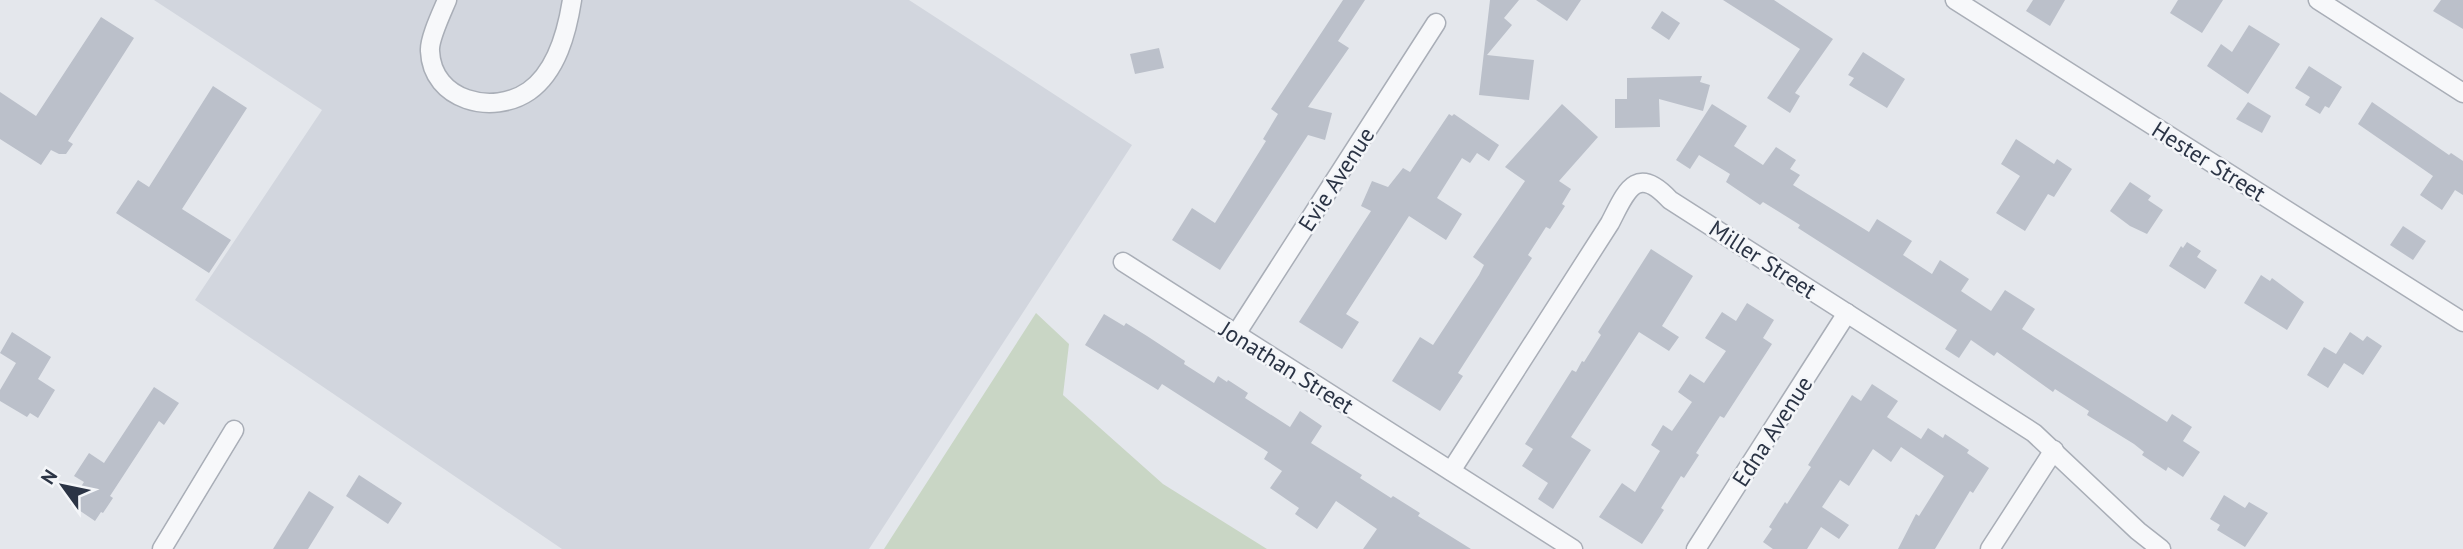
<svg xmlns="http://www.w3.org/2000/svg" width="2463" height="549" font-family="'PT Sans',sans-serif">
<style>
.built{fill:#d2d6de}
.green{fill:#c9d6c5}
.building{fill:#bbc0ca}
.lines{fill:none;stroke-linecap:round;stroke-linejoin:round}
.street-casing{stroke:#a9aeb7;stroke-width:21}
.street{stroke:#f7f8fa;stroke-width:18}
.labels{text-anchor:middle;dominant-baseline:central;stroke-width:5;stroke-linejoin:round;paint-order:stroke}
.street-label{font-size:23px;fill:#2b3445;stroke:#f4f6f9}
</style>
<rect width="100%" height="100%" fill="#e4e7ec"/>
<polygon class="built" points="154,0 909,0 1132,145 869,549 562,549 195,300 322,110"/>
<polygon class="green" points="1036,313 1069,344 1063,395 1163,484 1267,549 884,549"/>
<g class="building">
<polygon points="1343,0 1365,0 1338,41 1349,48 1308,107 1332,113 1325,140 1308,135 1220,270 1172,240 1192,208 1215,223 1266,141 1263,139 1278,114 1271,109"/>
<polygon points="1490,0 1519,0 1504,18 1512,25 1487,55 1534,60 1529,100 1479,95"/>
<polygon points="1536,0 1581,0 1567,21"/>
<polygon points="1723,0 1774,0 1833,39 1795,93 1800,96 1790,113 1767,98 1800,49"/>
<polygon points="2033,0 2065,0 2050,26 2026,11"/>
<polygon points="2178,0 2223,0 2202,33 2170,13"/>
<polygon points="2441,0 2463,0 2463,29 2433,11"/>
<polygon points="1662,11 1680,23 1669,40 1651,28"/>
<polygon points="101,17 134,38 68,141 73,144 66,154 59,154 51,150 41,165 0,139 0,92 36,116"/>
<polygon points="2249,25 2280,44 2248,94 2207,66 2221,44 2232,52"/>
<polygon points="1159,48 1164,68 1135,74 1130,54"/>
<polygon points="1863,52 1905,79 1887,108 1849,85 1854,78 1848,75"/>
<polygon points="2309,66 2342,87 2329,108 2325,106 2320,114 2305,105 2310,97 2295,88"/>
<polygon points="1702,76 1700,82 1710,85 1703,111 1659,99 1660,127 1615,128 1615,99 1627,99 1627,78"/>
<polygon points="213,86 247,108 182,209 231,240 209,273 116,213 138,180 149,187"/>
<polygon points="2248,102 2271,116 2262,133 2236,119"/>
<polygon points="2372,102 2449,155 2451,153 2463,161 2463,195 2455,190 2442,210 2420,195 2433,176 2358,124"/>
<polygon points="1562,104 1598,137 1559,181 1571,189 1562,204 1565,206 1550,229 1546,227 1528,255 1532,258 1458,373 1463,376 1440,411 1392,381 1420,337 1433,345 1479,275 1484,265 1473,257 1525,181 1505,167"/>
<polygon points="1712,104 1747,126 1734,146 1763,165 1776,147 1796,160 1790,169 1800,175 1793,185 1869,232 1877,219 1912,241 1903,255 1932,274 1940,260 1969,279 1961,291 1991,311 2005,290 2035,309 2022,329 2167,422 2172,414 2192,427 2183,441 2200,452 2183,477 2168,467 2166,471 2142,455 2144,452 2134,444 2087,415 2089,411 2055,389 2053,392 1997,352 1994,356 1971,340 1959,358 1945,349 1957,330 1798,228 1800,225 1763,202 1760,205 1726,182 1730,174 1699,155 1690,169 1676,160"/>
<polygon points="1449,114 1452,116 1454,114 1499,145 1489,161 1477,153 1470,163 1462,158 1437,198 1462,214 1446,240 1409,216 1346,314 1359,322 1342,349 1299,322 1371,211 1361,206 1372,181 1388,187 1403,168 1410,172"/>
<polygon points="2016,139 2054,164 2057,159 2072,169 2054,197 2048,194 2025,231 1996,213 2020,176 2001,164"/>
<polygon points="2130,182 2151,196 2148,200 2163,210 2147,234 2130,226 2110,211"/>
<polygon points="2403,226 2426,241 2413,260 2390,245"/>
<polygon points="2187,242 2201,251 2197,257 2217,270 2205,289 2169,266 2181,246 2183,248"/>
<polygon points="1651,249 1693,276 1662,326 1679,337 1669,351 1639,332 1571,437 1591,450 1553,509 1538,499 1548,483 1522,466 1533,449 1525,444 1572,370 1576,372 1582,361 1584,362 1601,335 1598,332"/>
<polygon points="2261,275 2270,281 2272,278 2304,302 2287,330 2244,303"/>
<polygon points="1747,303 1774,320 1763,338 1772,344 1724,418 1720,416 1696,453 1699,455 1684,478 1681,476 1661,508 1664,510 1642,544 1599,517 1622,483 1635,492 1660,451 1651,445 1663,425 1672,431 1692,402 1678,392 1690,374 1704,383 1726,351 1705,338 1722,312 1736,321"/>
<polygon points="1104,314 1124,326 1126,323 1147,336 1185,361 1184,364 1214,383 1218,376 1227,382 1228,380 1248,393 1245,398 1290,427 1300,411 1322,426 1311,443 1362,475 1360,478 1391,498 1393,496 1420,513 1418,516 1471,549 1363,549 1377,529 1336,501 1317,529 1295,514 1299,508 1270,488 1282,471 1264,459 1268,452 1162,384 1158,390 1085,345"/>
<polygon points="12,332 51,357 38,379 55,390 38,418 30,413 27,417 0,401 0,390 16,363 0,353"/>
<polygon points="2350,332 2363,341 2367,336 2382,346 2363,375 2344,363 2328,388 2307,375 2324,347 2336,354"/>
<polygon points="1872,384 1898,401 1887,417 1921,439 1928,428 1943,438 1945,434 1969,450 1967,453 1989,468 1973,493 1970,491 1935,549 1898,549 1916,514 1919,516 1944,476 1901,447 1891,462 1873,449 1849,486 1840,480 1822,507 1849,525 1839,539 1821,527 1807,549 1773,549 1763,542 1772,529 1769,527 1785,502 1787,504 1811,467 1808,465 1852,395 1861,401"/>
<polygon points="154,387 179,403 164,425 159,421 110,496 113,498 103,513 101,512 95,521 70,504 84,482 74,476 89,453 104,463"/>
<polygon points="359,475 402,503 388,524 346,496"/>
<polygon points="309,491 334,507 308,549 273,549"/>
<polygon points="2224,495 2245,508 2249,502 2268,513 2245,547 2217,530 2220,525 2210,519"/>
</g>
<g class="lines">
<defs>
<g id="street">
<path d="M 447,0 C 442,12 429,39 430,51 C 432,101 493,116 529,91 C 557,71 567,32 572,0"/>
<polyline points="1955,0 2463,322"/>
<polyline points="2318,0 2463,93"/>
<polyline points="1123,262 1573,549"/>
<polyline points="1236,334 1436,23"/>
<path d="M 1451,471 L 1610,223 C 1626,192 1636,163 1670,200 L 2034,433 L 2138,531 L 2161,549"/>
<polyline points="162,549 234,430"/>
<polyline points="1696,549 1847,313"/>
<polyline points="1990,549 2054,450"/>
</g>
</defs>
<use href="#street" class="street-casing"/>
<use href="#street" class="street"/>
</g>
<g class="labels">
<g class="street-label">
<text transform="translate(2209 161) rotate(32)">Hester Street</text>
<text transform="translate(1336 179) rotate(-57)">Evie Avenue</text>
<text transform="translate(1763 259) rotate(33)">Miller Street</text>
<text transform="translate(1287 367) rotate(32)">Jonathan Street</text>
<text transform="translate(1772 431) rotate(-57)">Edna Avenue</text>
</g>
</g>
<g transform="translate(63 486) rotate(303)" stroke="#f4f6f9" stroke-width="5" paint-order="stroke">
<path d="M0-5L12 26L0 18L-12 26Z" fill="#2b3445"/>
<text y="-10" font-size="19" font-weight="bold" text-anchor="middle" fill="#2b3445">N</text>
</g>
</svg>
